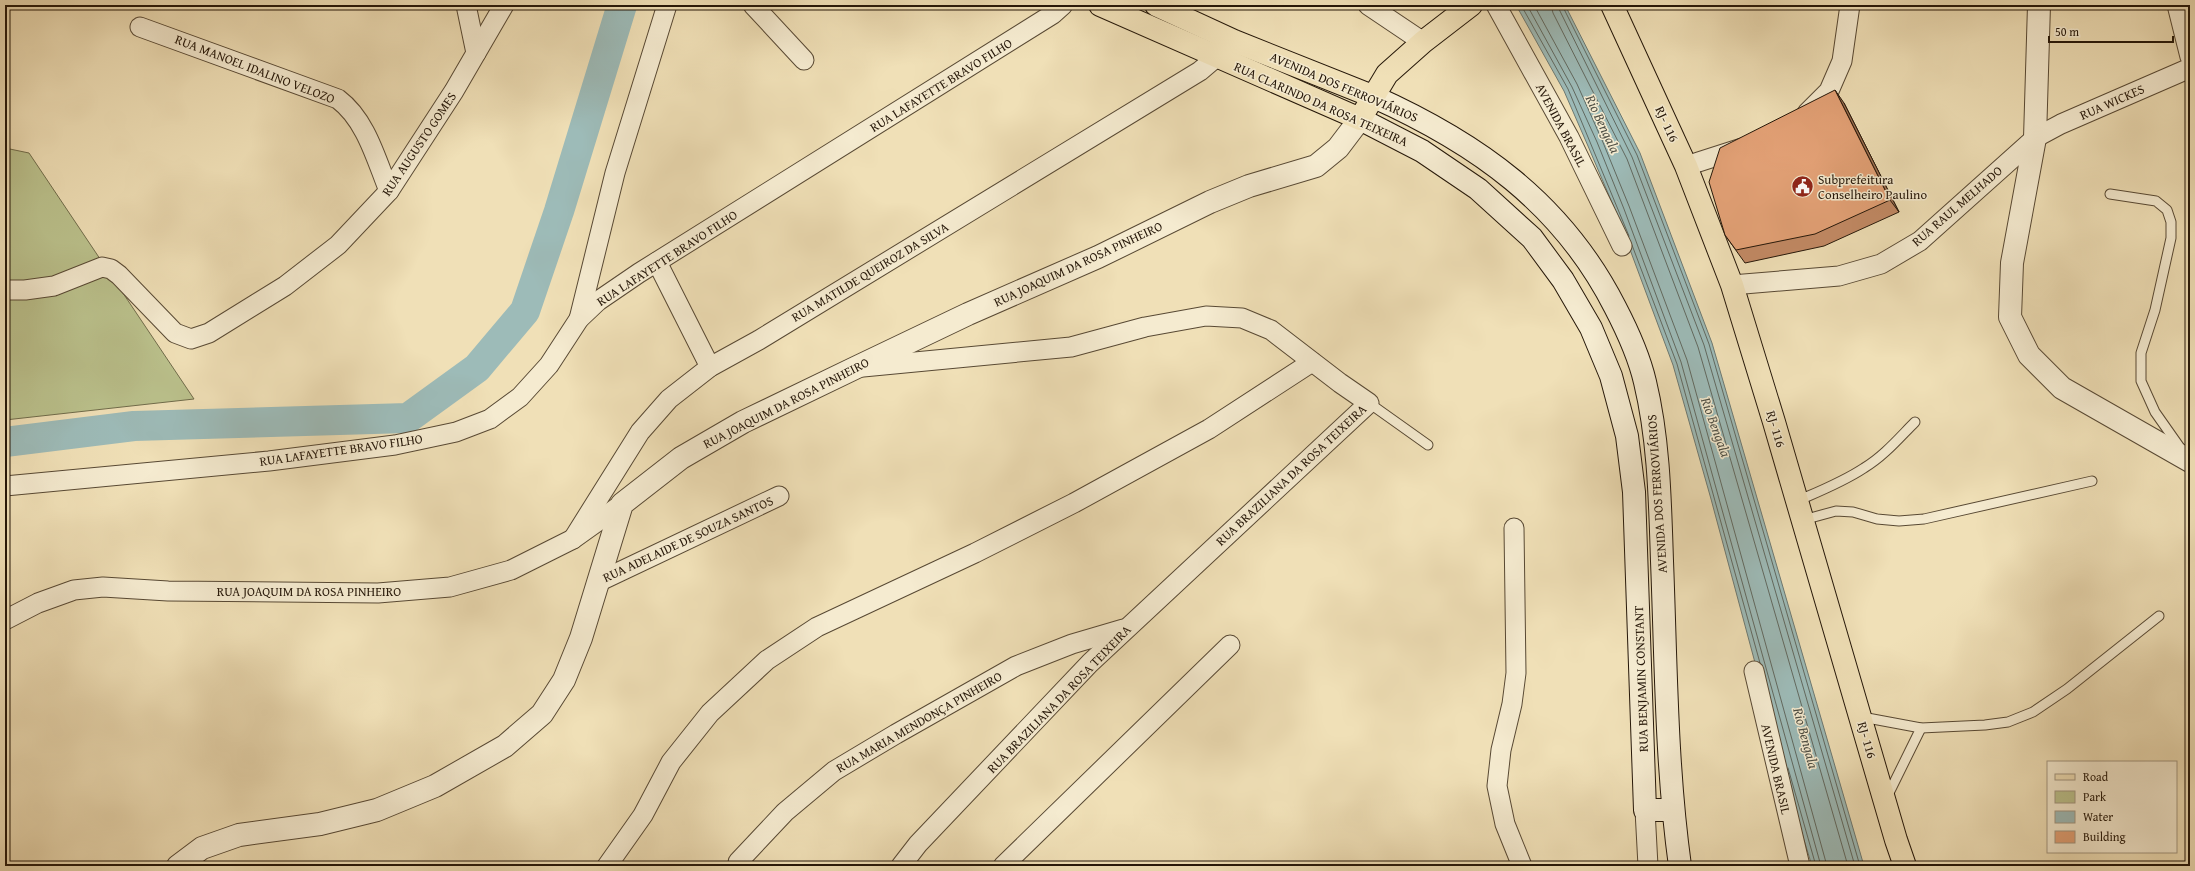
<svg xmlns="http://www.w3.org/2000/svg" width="2195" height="871" font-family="'Gentium Book Plus',serif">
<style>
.green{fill:#bbc28d;stroke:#706c4b}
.water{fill:#9dbbb8;stroke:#6d7972}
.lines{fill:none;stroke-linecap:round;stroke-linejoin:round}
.shore{stroke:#616960;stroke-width:1}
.river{stroke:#9dbbb8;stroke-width:30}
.service-casing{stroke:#584934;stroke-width:11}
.minor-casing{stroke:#584934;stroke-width:21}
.tertiary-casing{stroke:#584934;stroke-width:24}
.secondary-casing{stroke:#251709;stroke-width:24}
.primary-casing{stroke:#251709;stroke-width:24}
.service{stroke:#f5ebd0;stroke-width:9}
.minor{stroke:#f5ebd0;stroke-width:19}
.tertiary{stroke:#f5ebd0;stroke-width:22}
.secondary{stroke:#f5ebd0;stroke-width:22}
.primary{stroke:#f0e0b7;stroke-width:22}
.wall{fill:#c38a65;stroke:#251709}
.shaded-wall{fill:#9f7153;stroke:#251709}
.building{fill:#e3a176;stroke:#251709}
.labels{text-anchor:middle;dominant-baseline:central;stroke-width:3;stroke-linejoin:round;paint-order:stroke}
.street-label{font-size:13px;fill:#251709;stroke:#f5ebd0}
.poi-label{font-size:13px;fill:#251709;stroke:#f5ebd0;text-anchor:start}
.water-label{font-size:14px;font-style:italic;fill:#4f5046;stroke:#f5ebd0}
</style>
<rect width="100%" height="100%" fill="#f0e0b7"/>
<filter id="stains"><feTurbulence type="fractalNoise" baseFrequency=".005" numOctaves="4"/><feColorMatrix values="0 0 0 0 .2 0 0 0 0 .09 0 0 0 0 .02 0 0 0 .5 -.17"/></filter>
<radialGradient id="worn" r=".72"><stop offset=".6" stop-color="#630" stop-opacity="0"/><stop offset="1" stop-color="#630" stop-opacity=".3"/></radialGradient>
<polygon class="green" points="5,148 29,153 194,399 5,420"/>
<polygon class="water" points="1516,5 1565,5 1640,153 1712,343 1864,866 1812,866 1793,804 1711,499 1673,365 1616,212 1588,146 1564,91"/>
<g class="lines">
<g class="shore">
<polyline points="1521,5 1568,89 1629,236"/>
<polyline points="1527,5 1572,87 1597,142 1624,209 1681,362 1821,866"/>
<polyline points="1534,5 1577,84 1602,140 1629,206 1687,360 1827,866"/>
<polyline points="1551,5 1553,13 1627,159 1698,347 1848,866"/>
<polyline points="1557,5 1632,157 1704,345 1855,866"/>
<polyline points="1562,5 1637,155 1709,344 1860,866"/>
<polyline points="1632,245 1677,364 1760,663"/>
<polyline points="1788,768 1816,866"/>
</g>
<polyline class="river" points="5,442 134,426 408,418 477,368 525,311 559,211 622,5"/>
<defs>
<g id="service">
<polyline points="2110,194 2156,201 2167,210 2171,222 2171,238 2155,310 2141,353 2141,381 2155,412 2181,449"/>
<polyline points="1369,403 1428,445"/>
<path d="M 1797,501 C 1820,491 1843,482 1864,468 C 1884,456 1899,438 1915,422"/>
<polyline points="1803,520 1836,511 1853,512 1877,519 1899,521 1924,519 2092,481"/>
<polyline points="1862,717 1921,728 1985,725 2008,722 2033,712 2067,689 2159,616"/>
<polyline points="1887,797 1921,728"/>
</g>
<g id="minor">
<polyline points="466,5 476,53"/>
<polyline points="753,5 804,60"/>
<polyline points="1368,5 1423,42"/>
<polyline points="1496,5 1569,137 1622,246"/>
<polyline points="2177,5 2190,57"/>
<path d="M 140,27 L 338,99 C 366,120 376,159 389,191"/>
<polyline points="1807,113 1829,91 1842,61 1850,5"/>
<polyline points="1686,166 1742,148"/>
<polyline points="657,262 710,367"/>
<polyline points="1732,285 1839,276 1881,264 1920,241 2035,138 2061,124 2190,68"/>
<polyline points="5,290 25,290 54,286 102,267 111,269 119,275 175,333 191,339 209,333 285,286 338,245 389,191 454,91 504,5"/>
<polyline points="579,319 615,173 667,5"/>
<polyline points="863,367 1071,347 1145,327 1206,316 1242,318 1271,330 1340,383 1369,403 1090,663 918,844 901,866"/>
<polyline points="5,486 269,461 395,445 456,432 490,419 520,397 549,365 579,319 598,301 639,273 1053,14 1063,5"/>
<polyline points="1514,528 1516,673 1512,704 1501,750 1497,786 1505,824 1522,866"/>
<polyline points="573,539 640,432 669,399 710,367 759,340 1200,71 1227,48"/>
<polyline points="598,582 779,496"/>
<polyline points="5,620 38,603 74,590 103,587 168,591 378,593 450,587 511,570 573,539 622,504"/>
<polyline points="1754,671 1800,866"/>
<polyline points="1645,810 1648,866"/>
<polyline points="738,862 785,812 834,771 896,734 1016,666 1072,644 1123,629"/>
<polyline points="607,866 643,815 671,762 710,713 767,660 817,627 975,553 1074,503 1209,429 1312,362"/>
<polyline points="1003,866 1230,645"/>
</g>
<g id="tertiary">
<polyline points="2039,5 2035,138 2012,263 2010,317 2029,355 2062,388 2190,461"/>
<polyline points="178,866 202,848 239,835 320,824 377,810 435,786 505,746 542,714 564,680 581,638 622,504 681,458 743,422 855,368 968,314 1098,257 1210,202 1249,186 1316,166 1338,148 1360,119"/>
</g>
<g id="secondary">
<path d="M 1372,96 C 1477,143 1562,203 1615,307 C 1627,330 1639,356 1645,382 C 1659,440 1660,501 1662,561 C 1666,662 1666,765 1680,866"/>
<polyline points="1360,119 1422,151 1478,189 1532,238 1563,280 1591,328 1611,376 1627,436 1634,492 1645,810 1672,810"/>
</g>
<g id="primary">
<polyline points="1100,5 1360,119 1387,74 1423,42 1471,5"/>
<polyline points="1156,5 1234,41 1372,96"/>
<polyline points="1612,5 1686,166 1732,285 1774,422 1896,840 1905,866"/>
</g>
</defs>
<use href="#service" class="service-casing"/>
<use href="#minor" class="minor-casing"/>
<use href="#tertiary" class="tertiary-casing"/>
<use href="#secondary" class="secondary-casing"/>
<use href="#primary" class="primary-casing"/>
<use href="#service" class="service"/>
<use href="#minor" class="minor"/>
<use href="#tertiary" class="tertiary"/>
<use href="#secondary" class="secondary"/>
<use href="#primary" class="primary"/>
</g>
<polygon class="wall" points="1844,103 1899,212 1824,246 1745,263 1725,235"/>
<polygon class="shaded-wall" points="1835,90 1844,103 1899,212 1890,200"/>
<polygon class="building" points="1835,90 1890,200 1815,234 1736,250 1725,235 1709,182 1720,148"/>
<defs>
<symbol id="civic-disc" viewBox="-11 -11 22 22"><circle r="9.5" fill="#8f2418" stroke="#f5ebd0"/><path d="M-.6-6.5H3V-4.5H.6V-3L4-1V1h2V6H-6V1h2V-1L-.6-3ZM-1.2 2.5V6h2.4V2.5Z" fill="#fff"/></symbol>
</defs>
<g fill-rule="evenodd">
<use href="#civic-disc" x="1790" y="174" width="25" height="25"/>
</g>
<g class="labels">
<g class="street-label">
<text transform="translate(255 69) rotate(21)">RUA MANOEL IDALINO VELOZO</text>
<text transform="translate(941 85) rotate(-32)">RUA LAFAYETTE BRAVO FILHO</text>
<text transform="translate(1344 87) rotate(23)">AVENIDA DOS FERROVIÁRIOS</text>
<text transform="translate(2112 102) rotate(-24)">RUA WICKES</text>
<text transform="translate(1321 104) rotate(24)">RUA CLARINDO DA ROSA TEIXEIRA</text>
<text transform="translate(1667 124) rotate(65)">RJ- 116</text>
<text transform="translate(1561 125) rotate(62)">AVENIDA BRASIL</text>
<text transform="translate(419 144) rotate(-56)">RUA AUGUSTO GOMES</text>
<text transform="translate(1957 206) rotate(-41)">RUA RAUL MELHADO</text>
<text transform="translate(667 258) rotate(-33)">RUA LAFAYETTE BRAVO FILHO</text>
<text transform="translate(1078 264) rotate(-25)">RUA JOAQUIM DA ROSA PINHEIRO</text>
<text transform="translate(870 272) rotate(-31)">RUA MATILDE QUEIROZ DA SILVA</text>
<text transform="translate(786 403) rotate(-27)">RUA JOAQUIM DA ROSA PINHEIRO</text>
<text transform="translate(1776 429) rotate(73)">RJ- 116</text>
<text transform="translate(341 450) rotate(-8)">RUA LAFAYETTE BRAVO FILHO</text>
<text transform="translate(1291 475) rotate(-43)">RUA BRAZILIANA DA ROSA TEIXEIRA</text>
<text transform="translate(1657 494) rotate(-94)">AVENIDA DOS FERROVIÁRIOS</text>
<text transform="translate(688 539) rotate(-25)">RUA ADELAIDE DE SOUZA SANTOS</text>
<text x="309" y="591">RUA JOAQUIM DA ROSA PINHEIRO</text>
<text transform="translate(1641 679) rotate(-92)">RUA BENJAMIN CONSTANT</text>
<text transform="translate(1059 699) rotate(-46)">RUA BRAZILIANA DA ROSA TEIXEIRA</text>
<text transform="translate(919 722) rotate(-30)">RUA MARIA MENDONÇA PINHEIRO</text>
<text transform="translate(1867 740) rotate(74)">RJ- 116</text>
<text transform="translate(1776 769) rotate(77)">AVENIDA BRASIL</text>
</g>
<g class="poi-label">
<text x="1818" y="179">Subprefeitura<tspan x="1818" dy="15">Conselheiro Paulino</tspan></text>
</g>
<g class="water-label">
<text transform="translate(1603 124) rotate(65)">Rio Bengala</text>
<text transform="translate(1716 427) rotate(70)">Rio Bengala</text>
<text transform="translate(1806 738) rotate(75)">Rio Bengala</text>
</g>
</g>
<rect width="2195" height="871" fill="none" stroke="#f0e0b7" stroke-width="20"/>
<rect x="6" y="6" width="2183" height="859" fill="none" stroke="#251709" stroke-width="2"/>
<rect x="10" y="10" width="2175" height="851" fill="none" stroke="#251709"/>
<rect x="2047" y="761" width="130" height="92" fill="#f5ebd0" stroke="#a29680"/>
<rect x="2055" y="774" width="20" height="6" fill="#f0e0b7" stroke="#a29680"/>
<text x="2083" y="781" font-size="12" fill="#251709">Road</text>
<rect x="2055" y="791" width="20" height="12" fill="#bbc28d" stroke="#a29680"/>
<text x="2083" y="801" font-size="12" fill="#251709">Park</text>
<rect x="2055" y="811" width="20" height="12" fill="#9dbbb8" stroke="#a29680"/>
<text x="2083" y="821" font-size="12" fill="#251709">Water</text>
<rect x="2055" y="831" width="20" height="12" fill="#e3a176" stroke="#a29680"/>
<text x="2083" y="841" font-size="12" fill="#251709">Building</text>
<path d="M2049 36v6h124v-6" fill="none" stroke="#251709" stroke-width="2"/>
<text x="2055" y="36" font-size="12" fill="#251709" stroke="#f5ebd0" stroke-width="3" paint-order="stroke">50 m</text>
<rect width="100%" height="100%" filter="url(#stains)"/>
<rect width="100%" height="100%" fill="url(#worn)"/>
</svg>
